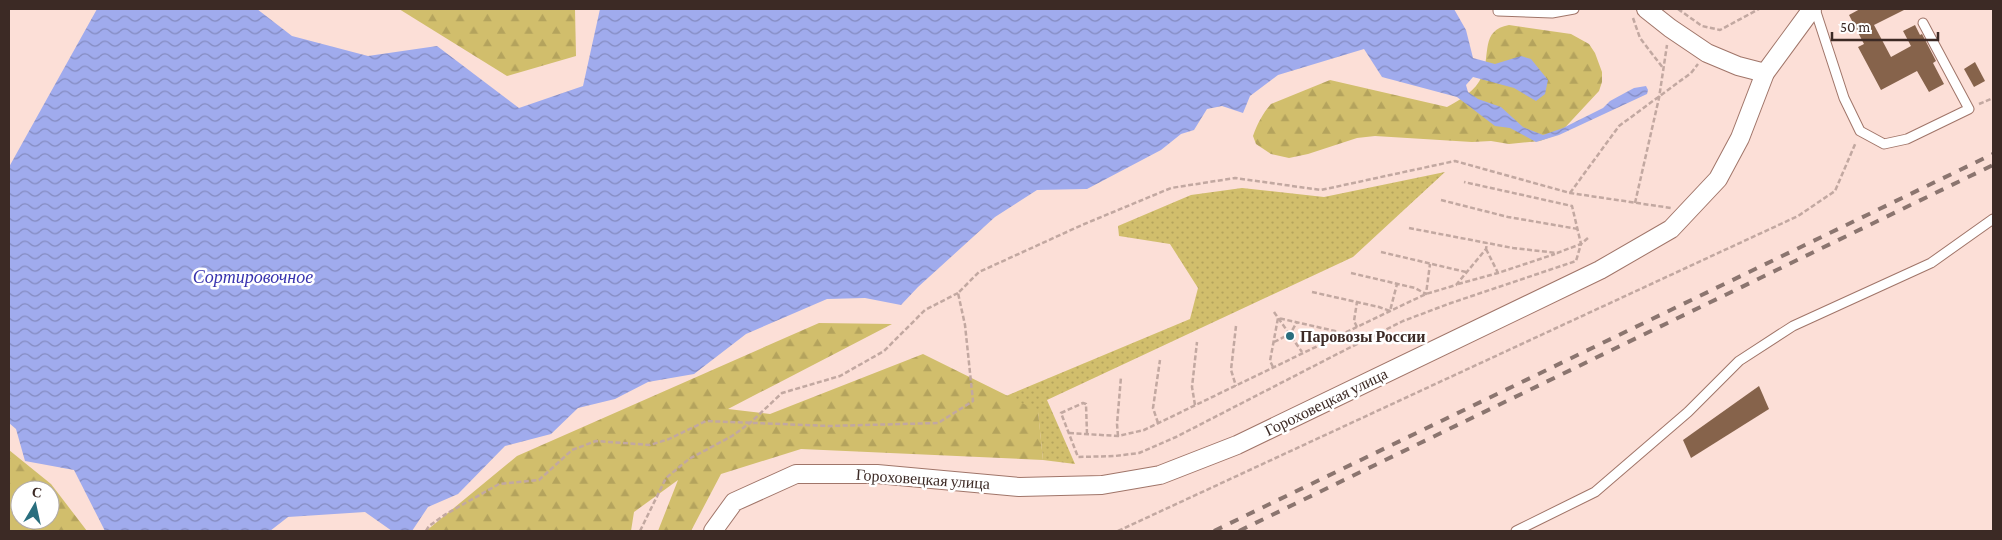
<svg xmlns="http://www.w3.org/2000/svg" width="2002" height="540" font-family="'Crimson Pro',serif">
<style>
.grass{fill:url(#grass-dots)}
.forest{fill:url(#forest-firs);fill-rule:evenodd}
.water{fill:url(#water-waves)}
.building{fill:#86634b}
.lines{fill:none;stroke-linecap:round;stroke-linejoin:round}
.lane-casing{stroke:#a07569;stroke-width:11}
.street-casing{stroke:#a07569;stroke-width:20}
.path{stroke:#c2a8a1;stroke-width:2.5;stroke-dasharray:5 2.5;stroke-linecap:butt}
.lane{stroke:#fff;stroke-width:9}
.street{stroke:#fff;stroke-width:18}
.rail{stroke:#8b756f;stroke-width:4;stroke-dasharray:9 9;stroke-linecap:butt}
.poi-dot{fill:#296e7e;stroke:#fff;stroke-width:2}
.labels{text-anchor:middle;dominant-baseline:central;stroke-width:5;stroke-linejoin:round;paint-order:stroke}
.poi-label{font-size:16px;font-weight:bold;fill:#3c2a25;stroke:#fff;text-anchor:start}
.street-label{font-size:16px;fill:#3c2a25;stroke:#fff}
.water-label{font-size:18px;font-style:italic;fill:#3934af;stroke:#fff}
</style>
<defs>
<pattern id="grass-dots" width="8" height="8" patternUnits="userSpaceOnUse" patternTransform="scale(1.25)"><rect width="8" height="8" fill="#d1be6c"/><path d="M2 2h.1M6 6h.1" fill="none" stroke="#b4a35d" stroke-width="1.8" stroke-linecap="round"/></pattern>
<pattern id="forest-firs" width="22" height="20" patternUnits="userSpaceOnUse" patternTransform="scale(1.25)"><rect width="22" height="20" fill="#d1be6c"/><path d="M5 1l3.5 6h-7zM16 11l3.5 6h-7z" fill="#b4a35d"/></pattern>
<pattern id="water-waves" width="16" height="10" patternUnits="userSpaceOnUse" patternTransform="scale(1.25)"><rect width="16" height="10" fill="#a0abed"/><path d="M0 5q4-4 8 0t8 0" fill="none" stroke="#848bc0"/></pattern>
</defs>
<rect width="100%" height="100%" fill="#fcdfd7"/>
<polygon class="grass" points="1445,172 1353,257 1047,400 1075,464 1043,460 1038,412 1006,396 1190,319 1198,288 1170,244 1119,236 1118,226 1191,195 1242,188 1324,197"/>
<g class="forest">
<polygon points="399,9 575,9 576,56 507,76"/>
<path d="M 1509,25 L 1571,34 L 1589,44 L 1595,53 L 1602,72 L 1602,82 L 1599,91 L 1559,134 L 1540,141 L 1509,144 L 1491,141 L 1472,142 L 1375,136 L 1357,138 L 1308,154 L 1289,158 L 1271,154 L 1256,144 L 1253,136 C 1257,124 1263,113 1271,104 L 1330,80 L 1447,107 C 1460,100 1476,91 1482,76 C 1491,55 1480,30 1509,25 Z"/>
<polygon points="819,323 892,324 728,409 770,414 923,354 1038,411 1043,460 801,449 721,474 691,531 658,531 678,480 634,512 631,531 426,531 517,456"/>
<path d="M 9,450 L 51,484 L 87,531 L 9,531 ZM 20,490 L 50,490 L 50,520 L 20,520 Z"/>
</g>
<polygon class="water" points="97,9 257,9 292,36 368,56 437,46 519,108 583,86 600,9 1454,9 1466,30 1473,58 1495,64 1521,56 1531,59 1548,80 1545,94 1536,101 1514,88 1473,77 1466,85 1468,92 1478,99 1501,107 1523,127 1543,135 1563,128 1603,108 1610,101 1634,88 1646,86 1648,90 1647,94 1559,135 1536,142 1510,128 1495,126 1457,97 1382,77 1364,49 1278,75 1250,96 1243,113 1222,106 1207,109 1194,130 1181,134 1161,150 1087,189 1037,190 995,217 918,287 901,305 865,298 827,299 746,334 694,374 648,382 615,399 578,408 551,434 505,446 458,494 428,507 412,531 392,531 365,512 288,517 270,531 105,531 74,470 25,461 16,429 9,423 9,167"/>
<g class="building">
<polygon points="1860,9 1906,9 1874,25 1891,57 1911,46 1903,31 1915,25 1920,35 1922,34 1936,61 1933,63 1944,84 1929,92 1917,71 1881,90 1858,47 1864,44 1849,15"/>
<polygon points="1975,62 1985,81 1974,87 1964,69"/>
<polygon points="1759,386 1769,409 1691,458 1683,440"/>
</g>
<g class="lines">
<defs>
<g id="lane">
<polyline points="1498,9 1498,11 1552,13 1574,9"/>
<polyline points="1815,9 1844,98 1860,131 1884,144 1907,139 1969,109 1923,23"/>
<polyline points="1516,531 1595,492 1688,412 1739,361 1793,326 1931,263 1993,219"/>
</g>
<g id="street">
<polyline points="1646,9 1670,28 1707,53 1738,66 1765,73"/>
<polyline points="713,531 734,502 796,474 877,474 1019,487 1102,485 1160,475 1237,445 1600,270 1671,229 1718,179 1740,138 1765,73 1812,9"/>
</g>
</defs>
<use href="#lane" class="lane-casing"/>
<use href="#street" class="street-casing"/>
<g class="path">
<polyline points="1678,9 1702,26 1720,30 1759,9"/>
<polyline points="1633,18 1640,38 1663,68"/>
<polyline points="1979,104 1993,98"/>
<polyline points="1570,193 1619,126 1691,73 1698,64"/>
<polyline points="1441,200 1508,217 1578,229"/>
<polyline points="1635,203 1659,98 1667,45"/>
<polyline points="1409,228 1513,248 1557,253 1581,244 1588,238"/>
<polyline points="1486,249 1498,273"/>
<polyline points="1381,252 1466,272"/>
<polyline points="1351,273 1415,288 1426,294 1430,264"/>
<polyline points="1458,284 1498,273 1555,254"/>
<polyline points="1312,292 1379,307 1390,311 1397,284"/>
<polyline points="1274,312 1302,352"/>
<polyline points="1236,326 1231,370 1236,386"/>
<polyline points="1357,327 1354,321 1357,302"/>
<polyline points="1274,342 1290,334 1297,322"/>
<polyline points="1273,367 1270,361 1278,318 1335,331 1338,336"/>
<polyline points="1195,405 1192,387 1197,342"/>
<polyline points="1158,423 1153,408 1160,360"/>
<polyline points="1069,433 1118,436 1144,430 1390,311 1426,294 1456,285 1486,249 1487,243"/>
<polyline points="1087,434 1086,404 1083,403 1061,413 1078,457 1115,456 1139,453 1176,437 1347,349 1403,321 1451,303 1576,261 1581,244 1572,206 1464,182"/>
<polyline points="1118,436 1117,424 1121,377"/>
<polyline points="9,530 10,531"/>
<polyline points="426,531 429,526 446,514 499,484 539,480 572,450 596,441 650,445 669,439 706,421 829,426 938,423 973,401 965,325 958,293 979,272 1082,225 1171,188 1235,178 1321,190 1455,161 1570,193 1671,208"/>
<polyline points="640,531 666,478 689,459 732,436 750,423 782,393 840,376 884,351 925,310 958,293"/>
<polyline points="1118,531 1798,216 1835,191 1856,142"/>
</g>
<use href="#lane" class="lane"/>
<use href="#street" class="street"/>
<g class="rail">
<polyline points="1214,531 1993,154"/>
<polyline points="1239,531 1993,165"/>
</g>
</g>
<circle class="poi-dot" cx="1290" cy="336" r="5"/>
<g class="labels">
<g class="poi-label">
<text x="1300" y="336">Паровозы России</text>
</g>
<g class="street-label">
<text transform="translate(1326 402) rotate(-26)">Гороховецкая улица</text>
<text transform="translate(923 479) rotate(4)">Гороховецкая улица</text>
</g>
<g class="water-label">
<text x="253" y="277">Сортировочное</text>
</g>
</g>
<rect width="2002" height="540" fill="none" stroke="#3c2a25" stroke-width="20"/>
<g transform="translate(35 505) rotate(9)"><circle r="24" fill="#ffffff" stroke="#b1aaa8"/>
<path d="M0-4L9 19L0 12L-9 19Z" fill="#296e7e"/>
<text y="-8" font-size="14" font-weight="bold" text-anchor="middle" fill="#3c2a25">С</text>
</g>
<path d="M1832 32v8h106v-8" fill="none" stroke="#3c2a25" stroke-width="2.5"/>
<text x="1840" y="32" font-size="15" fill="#3c2a25" stroke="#ffffff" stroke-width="4" paint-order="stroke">50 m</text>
</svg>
